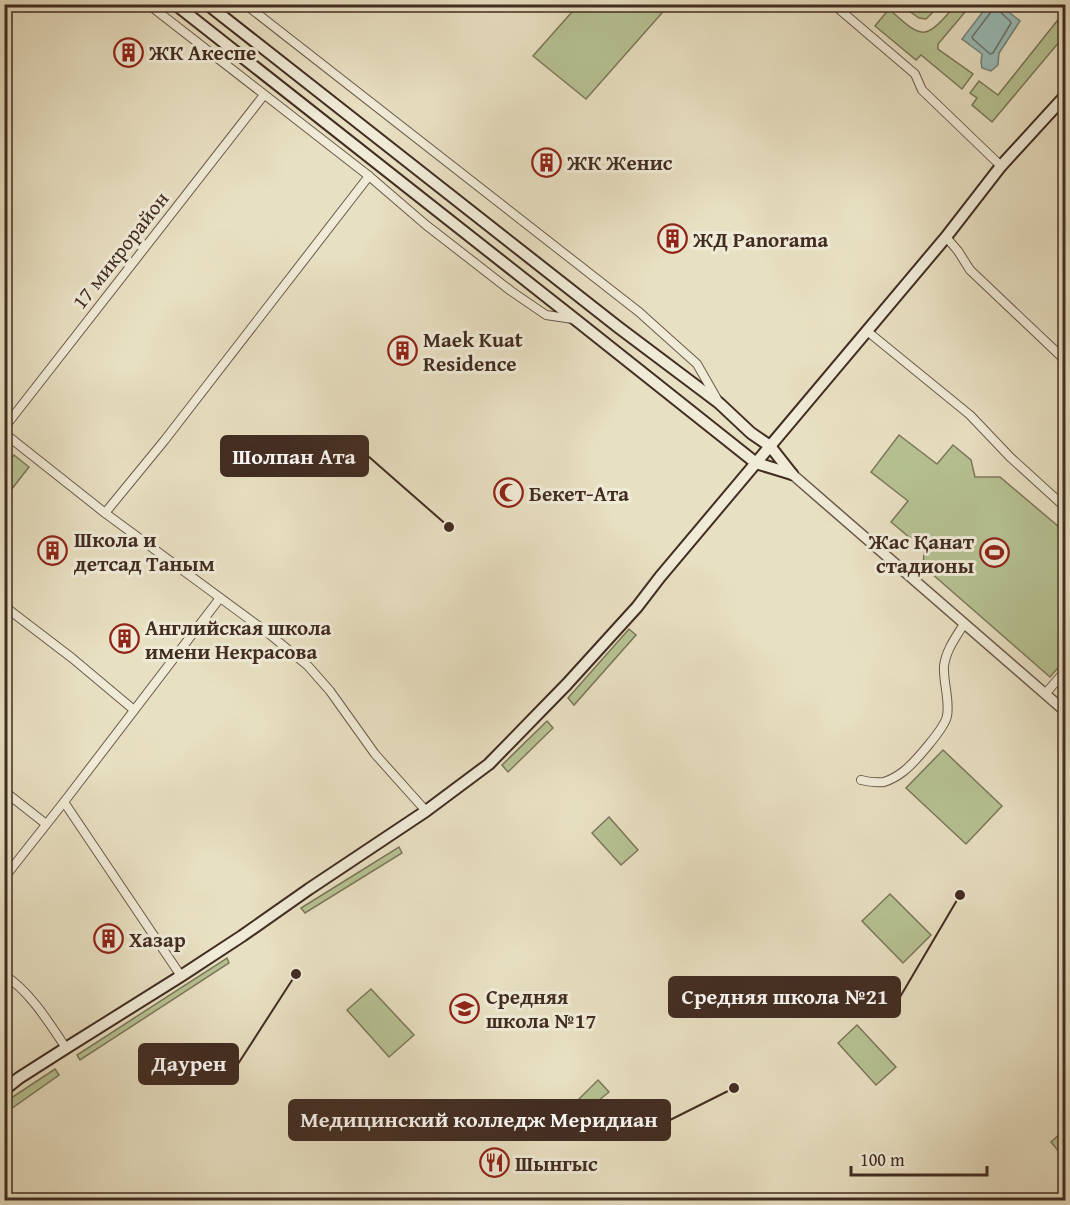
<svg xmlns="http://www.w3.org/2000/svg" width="1070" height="1205" font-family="'Gentium Book Plus',serif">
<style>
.green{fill:#b6c293;stroke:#7c775a;stroke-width:1.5}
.water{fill:#98bcb8;stroke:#75827c;stroke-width:1.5}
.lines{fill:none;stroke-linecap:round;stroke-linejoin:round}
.shore{stroke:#6c746d;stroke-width:1.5}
.minor-casing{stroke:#6b594a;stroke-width:10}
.tertiary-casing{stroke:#6b594a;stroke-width:12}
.secondary-casing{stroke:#412c22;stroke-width:14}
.minor{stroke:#f0ebd7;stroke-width:8}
.tertiary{stroke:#f0ebd7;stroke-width:9}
.secondary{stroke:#f0ebd7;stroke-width:10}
.labels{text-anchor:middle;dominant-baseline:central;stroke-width:6;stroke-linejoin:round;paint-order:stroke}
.poi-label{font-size:21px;font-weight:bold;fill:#412c22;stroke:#f0ebd7;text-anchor:start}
.street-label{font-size:21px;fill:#412c22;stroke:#f0ebd7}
.leader{fill:none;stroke:#412c22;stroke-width:2}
.callout-dot{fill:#412c22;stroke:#f0ebd7;stroke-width:2}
.callout{fill:#412c22;stroke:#412c22;stroke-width:2}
.callout-label{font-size:22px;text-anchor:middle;font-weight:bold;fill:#fff}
</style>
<rect width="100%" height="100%" fill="#e8e0c2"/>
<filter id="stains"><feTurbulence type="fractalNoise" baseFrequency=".00333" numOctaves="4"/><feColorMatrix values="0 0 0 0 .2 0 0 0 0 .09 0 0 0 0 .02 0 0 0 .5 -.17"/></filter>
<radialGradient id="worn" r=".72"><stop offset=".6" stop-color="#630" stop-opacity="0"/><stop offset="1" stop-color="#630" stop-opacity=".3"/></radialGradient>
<g class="green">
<polygon points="579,4 669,5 586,99 533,56"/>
<polygon points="901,5 916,5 921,8 925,5 940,5 926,19 919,18"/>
<path d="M 956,5 L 971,5 L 938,44 L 938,49 L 973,74 L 962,89 L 921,55 L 916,60 L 875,26 L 889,9 C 925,42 925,39 956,5 Z"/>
<polygon points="1065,11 1065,35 992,122 972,105 977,98 970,93 979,81 998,95"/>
<polygon points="899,435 937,464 953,445 971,460 975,477 1000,477 1065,532 1065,660 1050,677 923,566 925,540 909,537 891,522 908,501 871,472"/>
<polygon points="14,455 29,467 7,495 5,493 5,466"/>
<polygon points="629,629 636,635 574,705 568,698"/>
<polygon points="547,721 553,728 508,772 502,765"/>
<polygon points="943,750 1002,806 966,844 906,788"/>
<polygon points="609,817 638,850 621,865 592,833"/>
<polygon points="399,847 402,853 305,913 301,908"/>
<polygon points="890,894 931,935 903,963 862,921"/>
<polygon points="227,958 229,963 80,1060 77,1055"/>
<polygon points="371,989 414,1035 389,1057 347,1010"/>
<polygon points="857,1025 896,1067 876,1085 838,1043"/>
<polygon points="55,1069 59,1075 5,1113 5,1102"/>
<polygon points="598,1080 609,1092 598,1101 605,1109 591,1120 576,1102"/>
<polygon points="1065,1129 1065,1159 1051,1142"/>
</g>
<polygon class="water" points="988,5 1000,5 1020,21 999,53 998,65 991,71 982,68 981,62 982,54 962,39"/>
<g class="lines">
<polygon class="shore" points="994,8 997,9 1010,21 1011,23 993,53 990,54 973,39 972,37"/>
<defs>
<g id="minor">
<polyline points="148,4 369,176 426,225 511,291 546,315 573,319"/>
<polyline points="245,4 639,312 697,364 717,399"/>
<polyline points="833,4 915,74 922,90 1001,166"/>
<polyline points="946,237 958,251 970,270 1066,361"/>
<polyline points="867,331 970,415 1010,457 1066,508"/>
<polyline points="4,428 264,95"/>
<polyline points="4,433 105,513 268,633 308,666 330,691 375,754 426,811"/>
<polyline points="105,513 164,441 369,176"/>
<polyline points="4,606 72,658 134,710"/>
<polyline points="1045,694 1066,670"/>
<path d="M 861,780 C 869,782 876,783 884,782 C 890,780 899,775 904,771 C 914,763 945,728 947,716 C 950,700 943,682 944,666 C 946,650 956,637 964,624"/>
<polyline points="4,791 46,824"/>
<polyline points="64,802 181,976"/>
<polyline points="4,878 64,802 220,598"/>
<path d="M 4,975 C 29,990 50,1024 66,1048"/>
</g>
<polyline id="tertiary" points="792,474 1066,712"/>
<g id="secondary">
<polyline points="175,4 576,320 756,463 792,474"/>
<polyline points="207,4 618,327 719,403 751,433 770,446 792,474"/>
<polyline points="4,1090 19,1078 66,1048 181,976 242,936 309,889 426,811 489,764 567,684 637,607 660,577 946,237 1001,166 1066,95"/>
</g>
</defs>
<use href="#minor" class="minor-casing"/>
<use href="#tertiary" class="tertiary-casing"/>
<use href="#secondary" class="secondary-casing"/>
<use href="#minor" class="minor"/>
<use href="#tertiary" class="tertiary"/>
<use href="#secondary" class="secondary"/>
</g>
<defs>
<symbol id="building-ring" viewBox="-11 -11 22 22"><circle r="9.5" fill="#f0ebd7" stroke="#8f2418" stroke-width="1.5"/><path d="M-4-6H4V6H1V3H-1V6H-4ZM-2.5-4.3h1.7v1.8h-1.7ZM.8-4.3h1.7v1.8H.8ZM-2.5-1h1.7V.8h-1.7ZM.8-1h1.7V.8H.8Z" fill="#8f2418"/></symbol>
<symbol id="mosque-ring" viewBox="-11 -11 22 22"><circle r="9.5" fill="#f0ebd7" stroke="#8f2418" stroke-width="1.5"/><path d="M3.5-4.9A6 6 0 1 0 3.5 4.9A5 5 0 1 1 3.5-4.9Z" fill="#8f2418"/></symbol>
<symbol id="stadium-ring" viewBox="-11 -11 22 22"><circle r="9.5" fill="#f0ebd7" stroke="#8f2418" stroke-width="1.5"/><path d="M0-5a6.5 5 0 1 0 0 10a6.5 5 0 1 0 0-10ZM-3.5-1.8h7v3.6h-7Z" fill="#8f2418"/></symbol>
<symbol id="school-ring" viewBox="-11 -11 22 22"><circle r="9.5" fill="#f0ebd7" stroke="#8f2418" stroke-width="1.5"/><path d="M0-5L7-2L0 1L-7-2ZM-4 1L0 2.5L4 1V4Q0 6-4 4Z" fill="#8f2418"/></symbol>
<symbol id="restaurant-ring" viewBox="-11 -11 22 22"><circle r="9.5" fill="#f0ebd7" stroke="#8f2418" stroke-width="1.5"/><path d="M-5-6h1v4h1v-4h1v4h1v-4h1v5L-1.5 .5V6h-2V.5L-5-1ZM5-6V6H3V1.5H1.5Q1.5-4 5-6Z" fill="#8f2418"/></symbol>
</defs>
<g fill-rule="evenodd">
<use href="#building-ring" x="112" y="36" width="33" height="33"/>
<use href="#building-ring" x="530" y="146" width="33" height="33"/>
<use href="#building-ring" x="656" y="222" width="33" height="33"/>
<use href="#building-ring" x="386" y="334" width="33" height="33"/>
<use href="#mosque-ring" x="492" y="476" width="33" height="33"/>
<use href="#building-ring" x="36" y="534" width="33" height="33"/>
<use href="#stadium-ring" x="978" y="536" width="33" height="33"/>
<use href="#building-ring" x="108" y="622" width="33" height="33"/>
<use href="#building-ring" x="92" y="922" width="33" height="33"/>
<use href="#school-ring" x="448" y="992" width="33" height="33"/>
<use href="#restaurant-ring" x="478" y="1146" width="33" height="33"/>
</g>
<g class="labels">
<g class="poi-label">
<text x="149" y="52">ЖК Акеспе</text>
<text x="567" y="162">ЖК Женис</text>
<text x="693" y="239">ЖД Panorama</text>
<text x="423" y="339">Maek Kuat<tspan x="423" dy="24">Residence</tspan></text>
<text x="529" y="493">Бекет-Ата</text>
<text x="74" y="539">Школа и<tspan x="74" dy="24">детсад Таным</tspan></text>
<text x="974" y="541" text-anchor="end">Жас Қанат<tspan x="974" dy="24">стадионы</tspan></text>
<text x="145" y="627">Английская школа<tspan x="145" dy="24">имени Некрасова</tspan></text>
<text x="129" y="939">Хазар</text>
<text x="486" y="996">Средняя<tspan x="486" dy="24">школа №17</tspan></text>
<text x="515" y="1163">Шынгыс</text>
</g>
<g class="street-label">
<text transform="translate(120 250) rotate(-52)">17 микрорайон</text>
</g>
</g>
<path class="leader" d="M449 527L368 456M960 895L900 997M296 974L238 1064M734 1088L670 1120"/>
<g class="callout-dot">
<circle cx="449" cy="527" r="6"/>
<circle cx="960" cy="895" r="6"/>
<circle cx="296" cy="974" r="6"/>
<circle cx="734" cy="1088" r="6"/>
</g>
<g class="callout">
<rect x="221" y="436" width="147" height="40" rx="6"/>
<rect x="669" y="977" width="231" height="40" rx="6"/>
<rect x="139" y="1044" width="99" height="40" rx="6"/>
<rect x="289" y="1100" width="381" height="40" rx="6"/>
</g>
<g class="callout-label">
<text x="294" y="464">Шолпан Ата</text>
<text x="785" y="1004">Средняя школа №21</text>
<text x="189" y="1071">Даурен</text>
<text x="479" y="1127">Медицинский колледж Меридиан</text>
</g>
<rect width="1070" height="1205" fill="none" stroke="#e8e0c2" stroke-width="24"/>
<rect x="6" y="6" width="1058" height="1193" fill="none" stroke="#412c22" stroke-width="3"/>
<rect x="12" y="12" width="1046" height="1181" fill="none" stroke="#412c22" stroke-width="1.5"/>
<path d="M851 1166v9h136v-9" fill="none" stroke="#412c22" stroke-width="3"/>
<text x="860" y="1166" font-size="18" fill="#412c22" stroke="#f0ebd7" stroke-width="4.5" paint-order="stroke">100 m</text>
<rect width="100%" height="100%" filter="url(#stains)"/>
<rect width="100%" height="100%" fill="url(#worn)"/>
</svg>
